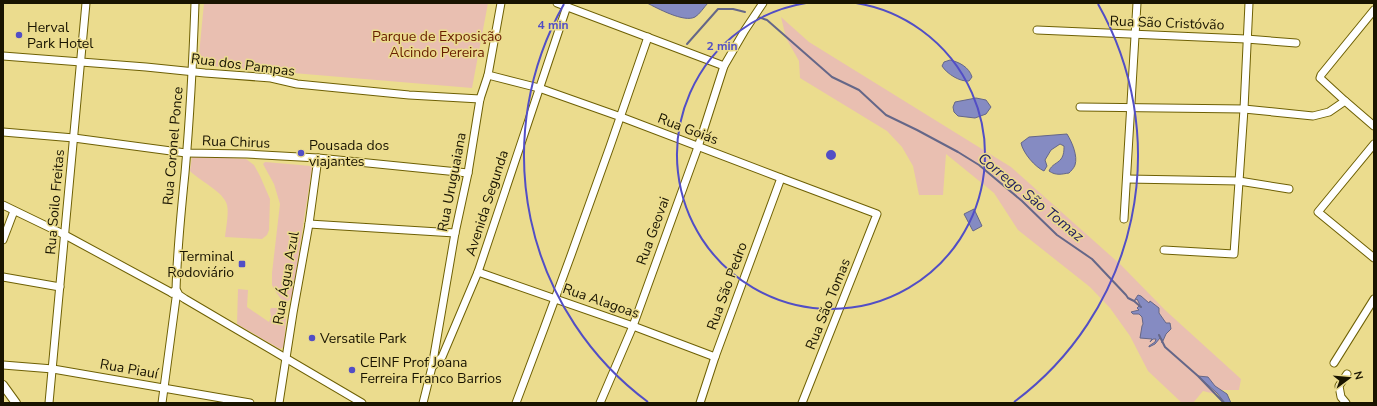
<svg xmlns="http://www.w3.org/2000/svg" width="1377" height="406" font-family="'Nunito Sans',sans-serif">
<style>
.green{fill:#e9bfb1}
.water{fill:#858bc2;stroke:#656788}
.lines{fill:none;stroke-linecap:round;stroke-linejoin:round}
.stream{stroke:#656788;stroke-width:2}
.minor-casing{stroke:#6e6004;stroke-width:9}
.tertiary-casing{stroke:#6e6004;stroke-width:10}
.minor{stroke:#fff;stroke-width:7}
.tertiary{stroke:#fff;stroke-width:8}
.ring{fill:none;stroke:#524ec5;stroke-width:2}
.poi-dot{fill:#524ec5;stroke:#ebdc8e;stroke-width:1.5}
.labels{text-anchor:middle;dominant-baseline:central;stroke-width:3;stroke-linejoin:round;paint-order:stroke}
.street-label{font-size:14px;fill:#191400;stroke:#ebdc8e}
.poi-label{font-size:14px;fill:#191400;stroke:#ebdc8e;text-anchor:start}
.park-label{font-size:14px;fill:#681d00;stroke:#ebdc8e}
.water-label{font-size:15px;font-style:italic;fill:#221e60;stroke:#ebdc8e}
.centre{fill:#524ec5;stroke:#ebdc8e;stroke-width:2}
.ring-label{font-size:12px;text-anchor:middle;font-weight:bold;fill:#524ec5;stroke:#ebdc8e;stroke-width:3;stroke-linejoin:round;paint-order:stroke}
</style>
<rect width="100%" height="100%" fill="#ebdc8e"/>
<g class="green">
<polygon points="204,3 488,3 472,88 198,65"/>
<polygon points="781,17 809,42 1011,167 1121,265 1165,310 1241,379 1239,390 1222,390 1215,394 1203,391 1193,403 1182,403 1148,371 1130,336 1110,308 1090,287 1018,230 994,193 946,154 943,195 919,195 913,166 902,147 887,131 800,78 799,61 786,38"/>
<path d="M 192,156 L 246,159 L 254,165 L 260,176 L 270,199 L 269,230 L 267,235 L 262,239 L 225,237 C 226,228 229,213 227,205 C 224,192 200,181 190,171 Z"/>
<polygon points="265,162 311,166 312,168 292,297 288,301 285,302 281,299 276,292 272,285 272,273 280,204 274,184 263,164"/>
<polygon points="238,289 248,290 247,307 269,322 271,317 270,310 271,308 278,308 284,314 286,318 284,347 280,349 237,324"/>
</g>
<g class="water">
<path d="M 647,3 L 708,3 C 704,7 700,14 695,17 C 684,23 657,8 647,3 Z"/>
<path d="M 950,60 C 959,62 969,67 972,77 L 969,81 C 960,82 947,74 942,66 L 944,62 Z"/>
<polygon points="976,98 986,100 991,107 986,114 975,118 958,116 954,112 953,107 955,102"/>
<path d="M 1067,134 C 1072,142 1078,156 1075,165 C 1074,168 1071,171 1069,173 C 1062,174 1056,176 1049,171 C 1052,164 1057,164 1061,159 C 1064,155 1064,150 1064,146 L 1060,144 L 1051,150 L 1045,160 L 1047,166 L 1044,171 C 1035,167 1023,153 1021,143 L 1029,137 Z"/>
<polygon points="974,209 982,226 973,231 964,214"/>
<polygon points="1138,295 1141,296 1149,303 1150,301 1159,308 1159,313 1166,323 1170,323 1171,329 1166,334 1162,343 1162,339 1160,338 1155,344 1149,347 1149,346 1155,342 1156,339 1153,339 1150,342 1152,339 1140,338 1142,326 1143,324 1142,317 1139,314 1133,314 1131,312 1139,310 1137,308 1140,305 1137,299 1134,301"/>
<polygon points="1198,376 1208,377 1215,386 1227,394 1231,403 1225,403 1217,393"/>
</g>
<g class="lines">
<g class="stream">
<polyline points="755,16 767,20 832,77 859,90 886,115 917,130 958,152 979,165 1022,201 1057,235 1092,259 1126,295 1128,298 1134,301 1141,307"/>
<polyline points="687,44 718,9 733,9 745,12"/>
<polyline points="1159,335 1165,347 1198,376 1224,403"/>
</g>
<defs>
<g id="minor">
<polyline points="557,3 724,66"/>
<polyline points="1374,10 1321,75 1320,78 1345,101 1374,126"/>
<polyline points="1037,30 1246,39 1296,43"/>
<polyline points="3,56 146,67 205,73 271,78 297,84 409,95 480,99"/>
<polyline points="488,75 539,88 621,117 781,178 877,214 802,403"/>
<polyline points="1080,107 1244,109 1313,116 1329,112 1345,101"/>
<polyline points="3,132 74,138 186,153 247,154 318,158 468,173"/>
<polyline points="1374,144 1318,212 1374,258"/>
<polyline points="1127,179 1239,181 1289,189"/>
<polyline points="3,205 65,235 172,293"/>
<polyline points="1124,219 1137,3"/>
<polyline points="309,224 455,233"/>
<polyline points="3,240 14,211"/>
<polyline points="1164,250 1234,254 1244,109 1249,3"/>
<polyline points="478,272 633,326 715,357"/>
<polyline points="3,277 60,287"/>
<path d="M 176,291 C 177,251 181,212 185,173 C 190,116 193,60 195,3"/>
<polyline points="172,293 174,291 177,291 179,295 185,299 362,403"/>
<polyline points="1334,363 1374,299"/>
<polyline points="3,365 53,369 250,403"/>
<polyline points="432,367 442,357 478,272 567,6"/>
<polyline points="49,403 86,3"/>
<polyline points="162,403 176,298"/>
<polyline points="279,403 293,313 309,224 318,158"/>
<polyline points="423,403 432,367 455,233 468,173 480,99 488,75 501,3"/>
<path d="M 516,403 C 562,282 606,160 648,37"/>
<polyline points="600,403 633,326 698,147 724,66 745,30 763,3"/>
<polyline points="700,403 715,357 781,178"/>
<polyline points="1346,403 1341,397 1339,386 1347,374"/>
</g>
<polyline id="tertiary" points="3,385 16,403"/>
</defs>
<use href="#minor" class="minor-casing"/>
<use href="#tertiary" class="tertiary-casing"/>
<use href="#minor" class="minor"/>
<use href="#tertiary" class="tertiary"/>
</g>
<g class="ring">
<path d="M856 3A154 154 0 1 1 806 3"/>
<path d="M648 402A307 307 0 0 1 564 4M1098 4A307 307 0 0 1 1014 402"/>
</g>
<g class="poi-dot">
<circle cx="19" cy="35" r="4"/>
<circle cx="301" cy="153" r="4"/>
<rect x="238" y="260" width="8" height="8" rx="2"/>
<circle cx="312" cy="338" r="4"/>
<circle cx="352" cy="370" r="4"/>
</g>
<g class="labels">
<g class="street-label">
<text transform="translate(1167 23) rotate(2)">Rua São Cristóvão</text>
<text transform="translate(243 65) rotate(7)">Rua dos Pampas</text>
<text transform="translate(688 129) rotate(21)">Rua Goiás</text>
<text transform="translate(236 142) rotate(2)">Rua Chirus</text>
<text transform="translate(173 146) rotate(-85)">Rua Coronel Ponce</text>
<text transform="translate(452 182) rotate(-79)">Rua Uruguaiana</text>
<text transform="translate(55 202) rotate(-85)">Rua Soilo Freitas</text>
<text transform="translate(487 203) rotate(-72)">Avenida Segunda</text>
<text transform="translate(653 231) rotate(-70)">Rua Geovai</text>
<text transform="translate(286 278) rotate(-80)">Rua Água Azul</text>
<text transform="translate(727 286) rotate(-70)">Rua São Pedro</text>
<text transform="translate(601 301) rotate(19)">Rua Alagoas</text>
<text transform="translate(828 304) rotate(-68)">Rua São Tomas</text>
<text transform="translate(129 369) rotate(10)">Rua Piauí</text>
</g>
<g class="poi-label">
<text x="27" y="27">Herval<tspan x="27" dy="16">Park Hotel</tspan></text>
<text x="309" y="145">Pousada dos<tspan x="309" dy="16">viajantes</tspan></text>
<text x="234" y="256" text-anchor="end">Terminal<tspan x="234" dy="16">Rodoviário</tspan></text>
<text x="320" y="338">Versatile Park</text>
<text x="360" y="362">CEINF Prof Joana<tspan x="360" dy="16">Ferreira Franco Barrios</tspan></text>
</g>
<g class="park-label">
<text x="437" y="36">Parque de Exposição<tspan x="437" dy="16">Alcindo Pereira</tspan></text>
</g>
<g class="water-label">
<text transform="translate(1031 197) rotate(39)">Corrego São Tomaz</text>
</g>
</g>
<circle cx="831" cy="155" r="6" class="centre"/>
<g class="ring-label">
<text x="553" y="29">4 min</text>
<text x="722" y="50">2 min</text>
</g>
<rect width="1377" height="406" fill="none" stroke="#191400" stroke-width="8"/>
<g transform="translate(1349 378) rotate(74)" stroke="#ebdc8e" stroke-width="3" paint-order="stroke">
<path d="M0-3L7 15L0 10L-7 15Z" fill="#191400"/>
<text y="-6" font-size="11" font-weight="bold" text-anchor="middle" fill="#191400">N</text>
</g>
</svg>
